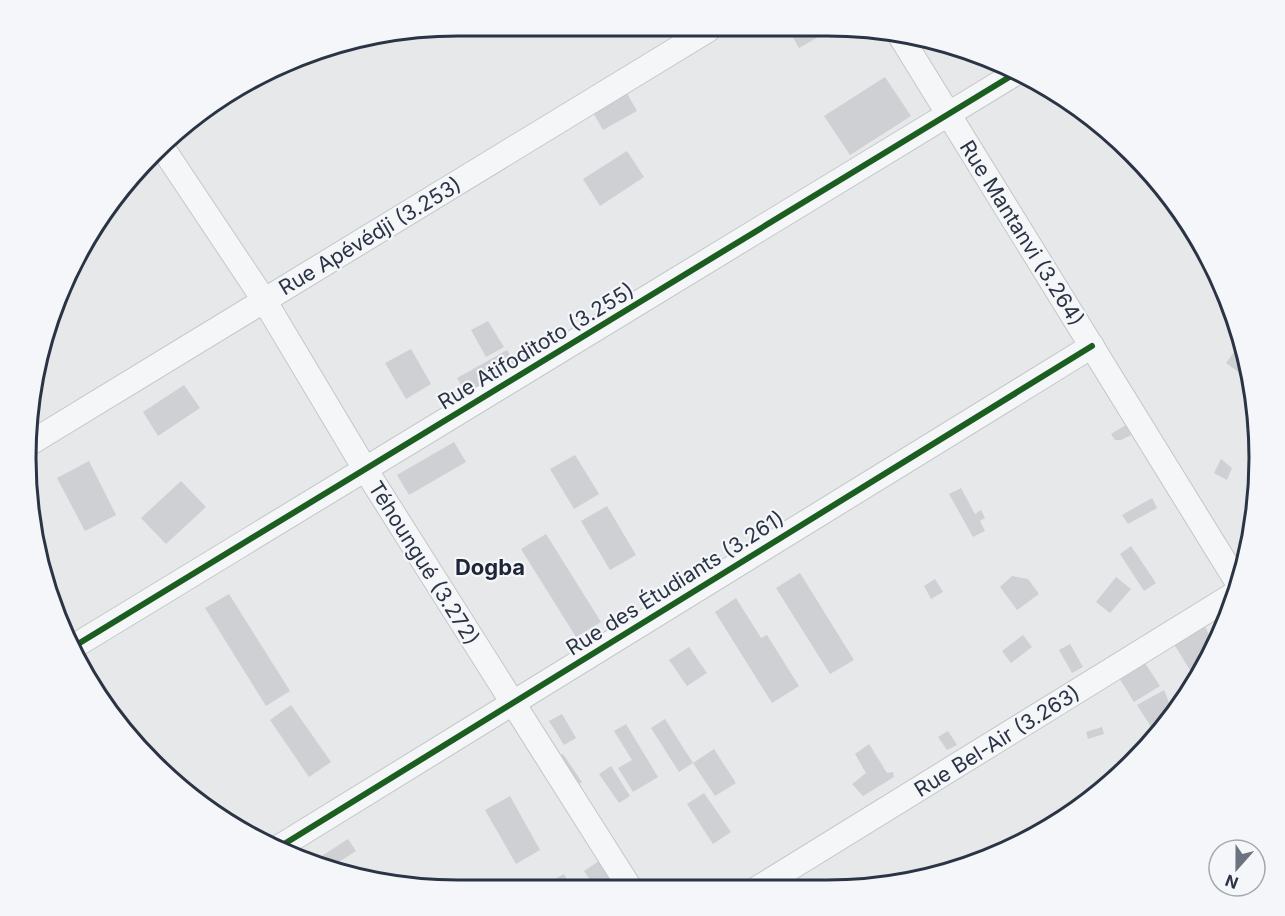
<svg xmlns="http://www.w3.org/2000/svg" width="1285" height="916" font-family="Inter,sans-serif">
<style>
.building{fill:#ced0d3}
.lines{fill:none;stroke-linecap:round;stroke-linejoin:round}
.minor-casing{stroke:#c4c6c8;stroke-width:26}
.minor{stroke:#f5f6f7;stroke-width:24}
.cycleway-casing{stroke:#f4f6f9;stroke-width:10}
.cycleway{stroke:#1b5e20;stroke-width:6}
.labels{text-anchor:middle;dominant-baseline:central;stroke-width:4.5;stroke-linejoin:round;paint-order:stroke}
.street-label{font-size:21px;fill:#2b3445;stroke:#f4f6f9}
.neighbourhood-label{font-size:22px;font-weight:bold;fill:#1d2536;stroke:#f4f6f9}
.rim{fill:none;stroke:#2b3445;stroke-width:3}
</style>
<rect width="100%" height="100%" fill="#e6e8ea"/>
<g class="building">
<polygon points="790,32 827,32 799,48"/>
<polygon points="885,77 911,116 850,155 824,116"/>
<polygon points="625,90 637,111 603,130 591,109"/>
<polygon points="627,151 644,177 600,206 583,179"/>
<polygon points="488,321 504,347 486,357 471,330"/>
<polygon points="1241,343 1250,377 1248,379 1226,363"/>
<polygon points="411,349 431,384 406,399 385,363"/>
<polygon points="507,350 518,369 468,397 457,378"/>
<polygon points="1251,382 1256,402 1256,403 1242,391"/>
<polygon points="184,385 200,408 158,436 143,412"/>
<polygon points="1126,425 1131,435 1121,440 1115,440 1111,434"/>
<polygon points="454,442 466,462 409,495 397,475"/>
<polygon points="575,455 599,494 574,509 550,469"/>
<polygon points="1221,459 1232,468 1227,480 1214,473"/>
<polygon points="89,461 116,515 85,531 57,478"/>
<polygon points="181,481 206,507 166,544 141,518"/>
<polygon points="961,488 975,514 981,510 985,518 980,521 985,531 973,537 949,494"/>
<polygon points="1152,498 1157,508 1128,524 1122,515"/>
<polygon points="607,506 636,555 610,570 581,521"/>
<polygon points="546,534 601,622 576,637 521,549"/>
<polygon points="1131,546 1156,583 1144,591 1120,554"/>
<polygon points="800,573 854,660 830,674 776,588"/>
<polygon points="1012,576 1028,579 1039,594 1017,610 1000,587"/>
<polygon points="1116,577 1131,589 1110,613 1096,602"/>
<polygon points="935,579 943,592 931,599 924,586"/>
<polygon points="229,594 290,691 266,706 205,608"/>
<polygon points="736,598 761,638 767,635 799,686 772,703 715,612"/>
<polygon points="1204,624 1215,648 1196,680 1174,644"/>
<polygon points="1023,635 1032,647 1011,663 1002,651"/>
<polygon points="1070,644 1083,667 1072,673 1059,650"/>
<polygon points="689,647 707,673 687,686 669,660"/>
<polygon points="1141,657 1160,686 1134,702 1116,673"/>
<polygon points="1164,690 1174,715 1165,727 1155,733 1137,705"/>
<polygon points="291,705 331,762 309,777 270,720"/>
<polygon points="562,714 576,738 564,745 549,721"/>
<polygon points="665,719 693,763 679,772 651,728"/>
<polygon points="626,724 658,777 633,792 618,768 632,760 614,731"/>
<polygon points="1102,727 1104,734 1088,739 1086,732"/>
<polygon points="948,731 957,745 947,750 938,737"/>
<polygon points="869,744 887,773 893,772 894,777 863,796 852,784 866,773 855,754"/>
<polygon points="714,749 736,783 715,796 693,763"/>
<polygon points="563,754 582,782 572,788 553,760"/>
<polygon points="611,766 630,796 619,803 599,774"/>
<polygon points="704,793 731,832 713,844 687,804"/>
<polygon points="510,796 540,850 516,864 485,810"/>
<polygon points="348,839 356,851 328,869 311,863"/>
<polygon points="599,861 612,881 601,889 596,889 584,871"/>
<polygon points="564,874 572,889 537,889"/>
</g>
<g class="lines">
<defs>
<g id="minor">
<polyline points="899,34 1239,585"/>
<polyline points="162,147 264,300 365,469 630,888"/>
<polyline points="32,442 708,30"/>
<polyline points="73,647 1016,73"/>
<polyline points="276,849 1092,346"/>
<polyline points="758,888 1236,593"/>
</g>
</defs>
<use href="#minor" class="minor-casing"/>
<use href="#minor" class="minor"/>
<defs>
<g id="cycleway">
<polyline points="73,647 1016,73"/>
<polyline points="276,849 1092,346"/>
</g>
</defs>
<use href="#cycleway" class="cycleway-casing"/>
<use href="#cycleway" class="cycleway"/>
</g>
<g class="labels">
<g class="street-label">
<text transform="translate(1022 233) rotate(58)">Rue Mantanvi (3.264)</text>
<text transform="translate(370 236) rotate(-31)">Rue Apévédji (3.253)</text>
<text transform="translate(536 346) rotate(-31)">Rue Atifoditoto (3.255)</text>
<text transform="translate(424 563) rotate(58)">Téhoungué (3.272)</text>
<text transform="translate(675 583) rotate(-32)">Rue des Étudiants (3.261)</text>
<text transform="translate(997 741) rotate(-32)">Rue Bel-Air (3.263)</text>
</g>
<g class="neighbourhood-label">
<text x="490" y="567">Dogba</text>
</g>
</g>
<path d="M0 0H1285V916H0ZM458 36H827A422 422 0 0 1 1249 458V458A422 422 0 0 1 827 880H458A422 422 0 0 1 36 458V458A422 422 0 0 1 458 36Z" fill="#f4f6f9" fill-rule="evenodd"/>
<path class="rim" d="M458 36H827A422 422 0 0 1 1249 458V458A422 422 0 0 1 827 880H458A422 422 0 0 1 36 458V458A422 422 0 0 1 458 36Z"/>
<g transform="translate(1237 868) rotate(201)"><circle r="28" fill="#f4f6f9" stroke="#a4a8b1" stroke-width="1.5"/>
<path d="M0-4.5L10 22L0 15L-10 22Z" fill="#6c737f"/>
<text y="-9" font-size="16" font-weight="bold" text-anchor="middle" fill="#2b3445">N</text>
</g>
</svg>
